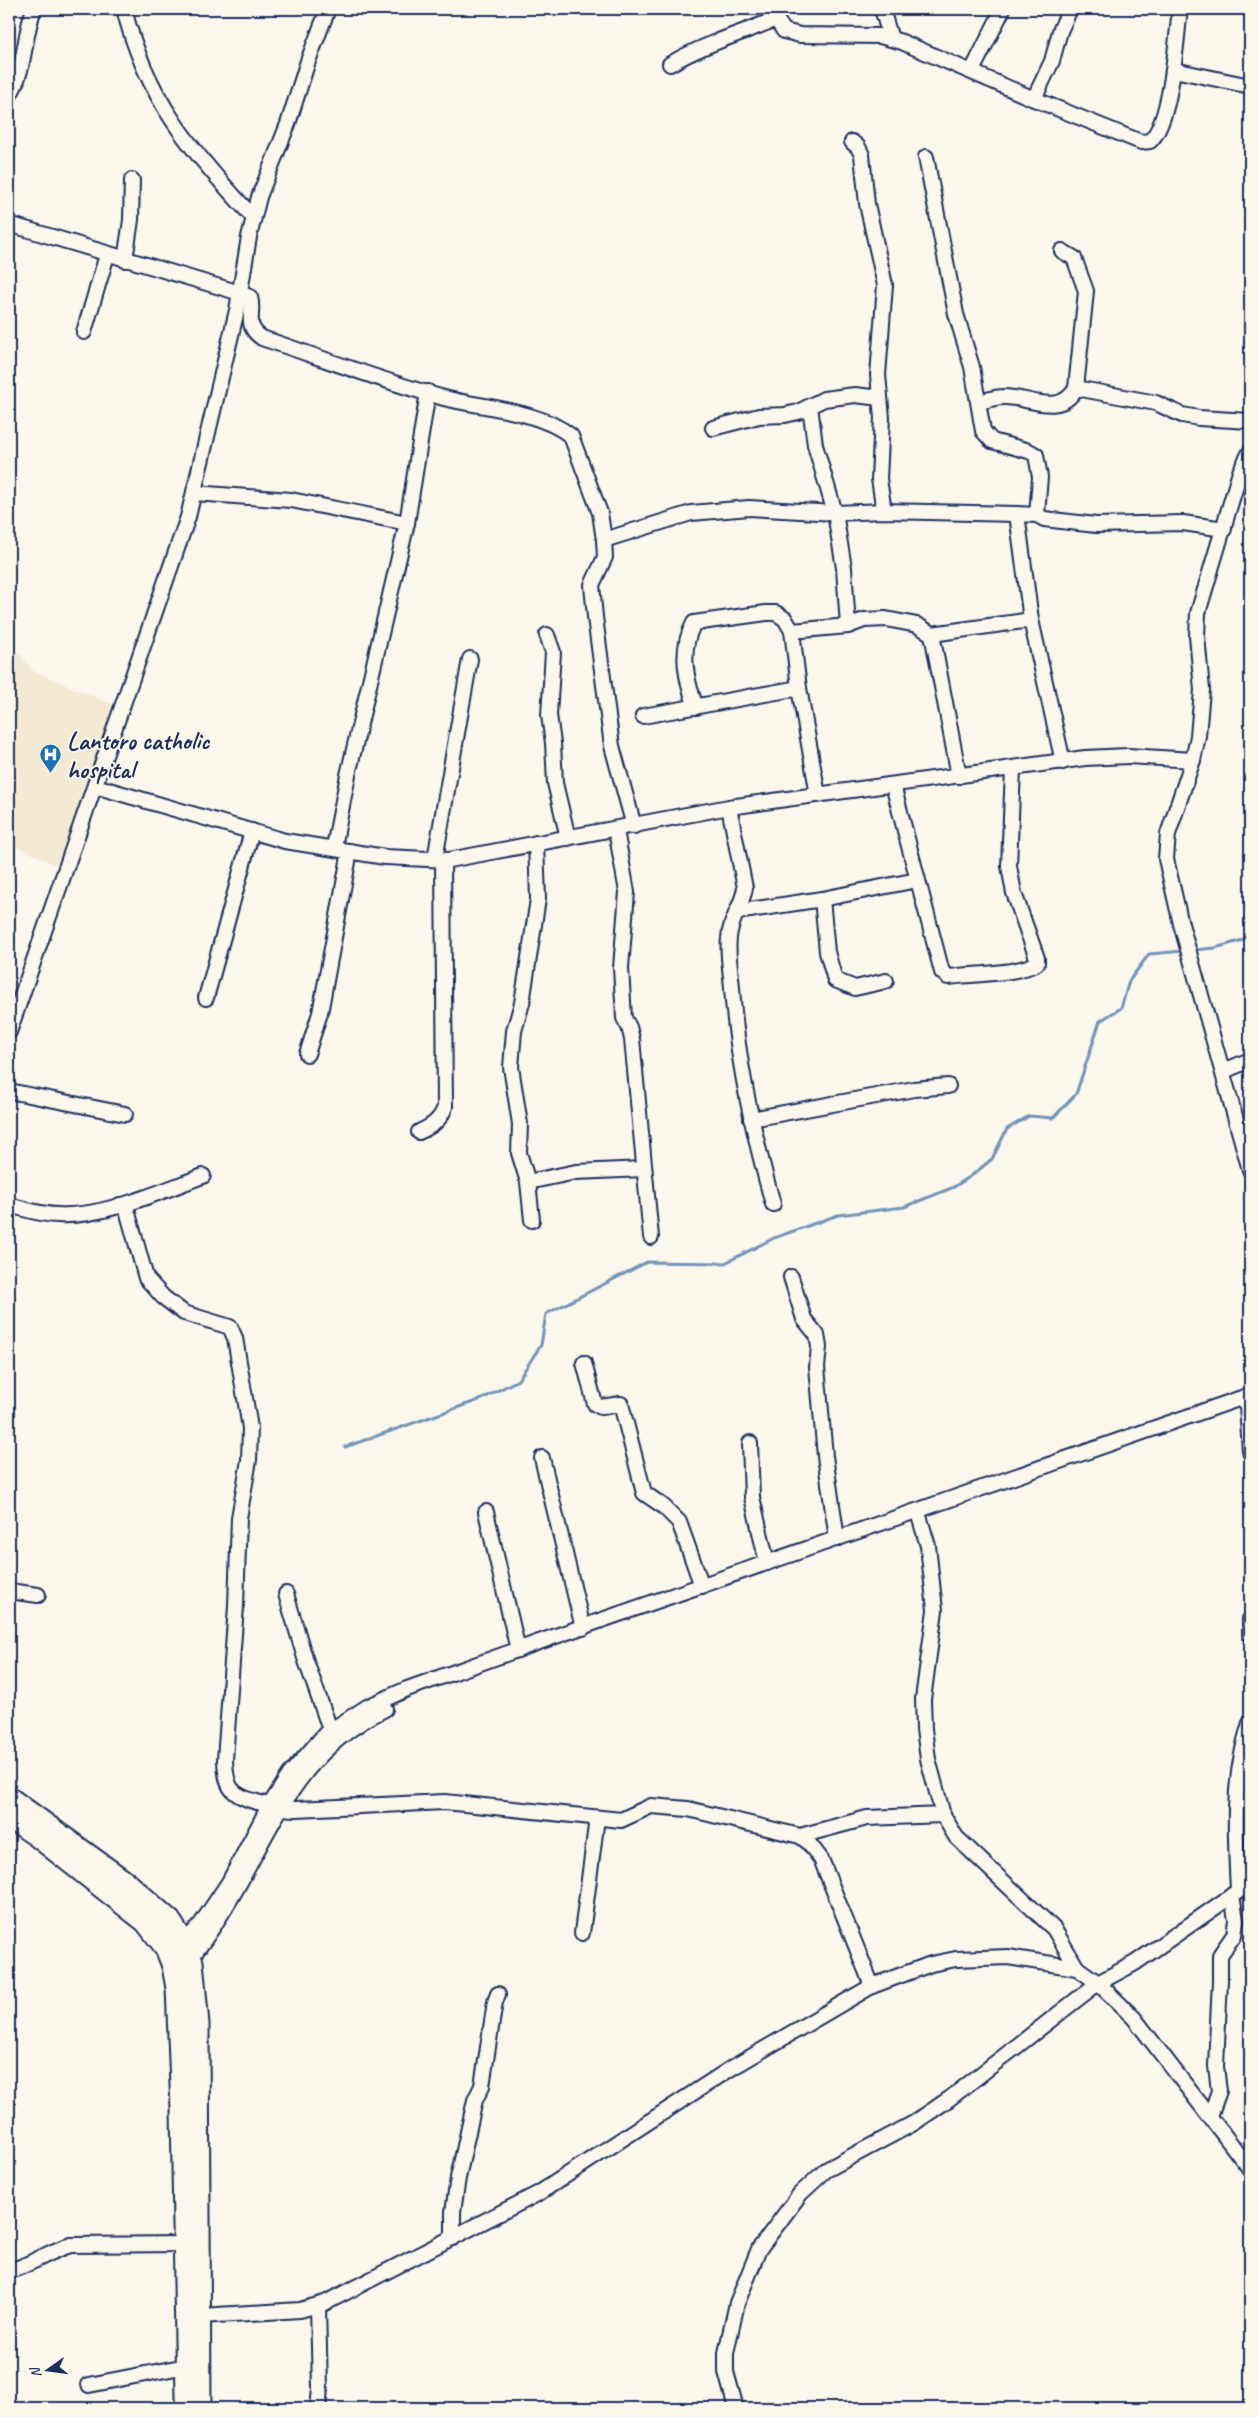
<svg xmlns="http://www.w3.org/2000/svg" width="1259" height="2417" font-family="Caveat,sans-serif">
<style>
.built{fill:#f4e9d3}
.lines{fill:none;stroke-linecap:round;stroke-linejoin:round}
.stream{stroke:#7194b9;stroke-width:3}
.minor-casing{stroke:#1b2f5e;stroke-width:18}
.highway-casing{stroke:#1b2f5e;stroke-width:25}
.minor{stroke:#fbf7ec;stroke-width:14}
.highway{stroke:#fbf7ec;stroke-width:21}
.labels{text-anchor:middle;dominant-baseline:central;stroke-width:4;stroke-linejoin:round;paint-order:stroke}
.poi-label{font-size:25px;font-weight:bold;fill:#1b2f5e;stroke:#fbf7ec;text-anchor:start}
</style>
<rect width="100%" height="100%" fill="#fbf7ec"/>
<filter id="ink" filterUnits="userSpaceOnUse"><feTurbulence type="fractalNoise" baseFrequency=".02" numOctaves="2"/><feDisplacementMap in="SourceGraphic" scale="10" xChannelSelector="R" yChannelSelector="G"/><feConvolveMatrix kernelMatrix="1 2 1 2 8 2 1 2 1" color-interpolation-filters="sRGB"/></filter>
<g filter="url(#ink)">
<polygon class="built" points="17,651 33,671 116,706 61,867 9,843 9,659"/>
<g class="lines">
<g class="stream">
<polyline points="1193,950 1215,948 1250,938"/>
<polyline points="345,1447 482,1399 518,1380 541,1345 546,1314 647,1262 725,1263 774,1238 838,1215 904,1207 954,1187 971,1176 992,1159 1007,1129 1029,1116 1053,1118 1076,1094 1100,1021 1121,1008 1129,981 1149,954 1184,951"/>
</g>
<defs>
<g id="minor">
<path d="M 124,9 C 147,100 191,150 253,217"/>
<path d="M 774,9 L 776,19 L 784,31 L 800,35 L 880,36 L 902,42 L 1034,99 L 1141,142 L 1150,141 C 1172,121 1176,39 1180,9"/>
<polyline points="882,9 891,39"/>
<path d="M 670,64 C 704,44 740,34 776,19"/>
<polyline points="1174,70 1250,86"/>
<polyline points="972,71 1003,9"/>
<path d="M 9,96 C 26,70 23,37 34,9"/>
<polyline points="1034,99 1052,61 1060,31 1070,9"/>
<polyline points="852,142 858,147 862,155 867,204 885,285 878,375 882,418 879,479 884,511"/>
<polyline points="926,157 956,314 972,367 983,431 992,441 1029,451 1036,455 1040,477 1037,515"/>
<path d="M 9,224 L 240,293 L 250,297 C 255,314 243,325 262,338 C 322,358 382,381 444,398 C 483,408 539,410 571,436 L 600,513 L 604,540 L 605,557 L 592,585 L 595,617 L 612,746 L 634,826"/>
<polyline points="125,260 131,220 132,180"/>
<polyline points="84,332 107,255"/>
<polyline points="1076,388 1156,403 1182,415 1199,418 1250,421"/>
<path d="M 980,402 C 987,400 996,397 1003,397 C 1028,396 1060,418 1076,388 L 1086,291 L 1074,258 L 1062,251"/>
<polyline points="810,406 815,445 835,513 844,568 848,626"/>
<polyline points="713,428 759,416 785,415 798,412 824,399 855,395 880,398"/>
<polyline points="1250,452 1240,472 1198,613 1197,636 1202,690 1198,736 1193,760 1168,834 1166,859 1181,924 1250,1170"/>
<polyline points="194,493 291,500 407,523"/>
<polyline points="1017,514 1031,620 1063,762"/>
<polyline points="604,540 691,513 749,508 835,513 884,511 1017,514 1037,515 1044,519 1096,525 1183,523 1224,529"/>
<polyline points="792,631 848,626 864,620 886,619 917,625 932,634 1031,620"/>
<polyline points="932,634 959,776"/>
<polyline points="547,635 553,652 549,715 553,743 555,783 568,838"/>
<path d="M 696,707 C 686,680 679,650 694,623 L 766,613 L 776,613 L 785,619 L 792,631 L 799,688 L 818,795"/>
<polyline points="643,716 799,688"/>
<path d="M 893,785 L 942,972 L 948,977 C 970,974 1020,974 1037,963 L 1037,958 L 1014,893 L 1009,866 L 1013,769"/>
<polyline points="95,786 285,841 385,857 449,860 729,807 1085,758 1128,756 1193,760"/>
<path d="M 729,807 L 745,888 C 742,907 730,919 729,938 C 727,954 731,972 732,988 C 737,1061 753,1133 773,1204"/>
<polyline points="616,830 627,892 621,968 624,1018 629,1027 632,1039 651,1237"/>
<polyline points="334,847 348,775 407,523 428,392"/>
<polyline points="435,859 470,659"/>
<polyline points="822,899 827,952 835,980 855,988 886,981"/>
<polyline points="737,912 822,899 917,880"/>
<polyline points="206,998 252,831"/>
<polyline points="9,1032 188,517 237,310 249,237 259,197 288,124 308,61 328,9"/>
<polyline points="307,1054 320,1013 350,851"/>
<polyline points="1224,1071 1250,1060"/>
<polyline points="9,1091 125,1114"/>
<polyline points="751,1119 914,1089 948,1086"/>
<path d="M 419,1132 C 432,1126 440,1121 445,1107 L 443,860"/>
<polyline points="528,1182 576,1172 644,1169"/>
<path d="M 9,1205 C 25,1209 41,1215 58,1215 C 102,1218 161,1191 203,1176"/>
<path d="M 120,1205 L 127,1210 L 146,1278 L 163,1297 L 184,1313 L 230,1327 L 235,1338 L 250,1428 L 249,1460 L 239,1518 L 236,1606 L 225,1760 C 226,1787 230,1795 257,1802 C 270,1805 281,1809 296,1809 L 445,1802 L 621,1820 L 651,1806 L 688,1809 L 800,1836 L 808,1842 L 821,1859 L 872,1986"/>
<polyline points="532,1220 528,1182 519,1153 520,1124 511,1067 514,1031 522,1003 538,899 536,843"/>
<polyline points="791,1277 804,1319 817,1335 819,1347 817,1367 825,1456 837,1539"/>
<polyline points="584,1363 595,1404 601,1407 621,1404 644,1493 663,1506 679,1522 702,1586"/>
<polyline points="1247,1405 1250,1452"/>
<polyline points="750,1443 752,1497 767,1563"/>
<polyline points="542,1458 583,1628"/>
<polyline points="486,1512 518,1650"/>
<polyline points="920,1519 928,1546 935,1610 923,1699 924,1729 928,1759 943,1815 956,1837 1054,1929 1077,1968"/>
<polyline points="9,1591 38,1595"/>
<polyline points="286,1594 305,1658 333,1738"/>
<polyline points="1250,1619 1250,1635"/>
<polyline points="800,1836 867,1818 943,1815"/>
<path d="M 1238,1890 C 1235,1832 1232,1778 1250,1723"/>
<polyline points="582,1933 597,1818"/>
<polyline points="184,1943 201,1924 229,1882 269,1806 290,1774 325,1734 367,1707 407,1689 556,1636 1250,1395"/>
<path d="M 191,1958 C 207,1937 222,1914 235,1891 C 278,1815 301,1750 385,1709"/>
<polyline points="1210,2116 1219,2091 1216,2066 1220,1980 1220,1955 1234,1935 1236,1920 1232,1895"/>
<polyline points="453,2238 453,2212 458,2178 475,2100 482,2086 495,2002 498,1994"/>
<path d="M 9,2271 C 31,2265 49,2251 71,2245 L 183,2244"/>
<polyline points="318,2306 320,2389 318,2408"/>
<polyline points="201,2316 300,2310 325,2303 539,2193 730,2069 872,1986 931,1964 956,1959 1008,1957 1077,1968 1098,1983 1134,2018 1250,2169"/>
<polyline points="89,2385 186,2366"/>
<polyline points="736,2408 726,2372 726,2353 737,2303 759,2249 800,2194 826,2170 914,2123 949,2099 1098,1983 1135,1963 1250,1883"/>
</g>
<g id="highway">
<polyline points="9,1798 128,1884 170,1921 184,1943 192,1962 198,2024 200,2408"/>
<polyline points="9,1817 37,1836 146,1922 166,1948 173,1966 177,1988 182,2109 187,2398"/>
</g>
</defs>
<use href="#minor" class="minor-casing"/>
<use href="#highway" class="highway-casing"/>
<use href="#minor" class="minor"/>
<use href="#highway" class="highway"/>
</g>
</g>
<defs>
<symbol id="hospital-pin" viewBox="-11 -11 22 30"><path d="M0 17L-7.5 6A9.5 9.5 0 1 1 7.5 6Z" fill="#1f6fb2" stroke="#fbf7ec"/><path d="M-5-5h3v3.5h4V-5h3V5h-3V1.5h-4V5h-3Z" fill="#fff"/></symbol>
</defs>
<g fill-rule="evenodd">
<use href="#hospital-pin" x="38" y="742" width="25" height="34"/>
</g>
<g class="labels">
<g class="poi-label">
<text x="67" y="741">Lantoro catholic<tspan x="67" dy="29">hospital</tspan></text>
</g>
</g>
<rect width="1259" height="2417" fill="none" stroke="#fbf7ec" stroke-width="30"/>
<rect x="15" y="15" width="1229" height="2387" fill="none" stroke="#1b2f5e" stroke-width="2" filter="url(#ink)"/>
<g transform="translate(48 2370) rotate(256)" stroke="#fbf7ec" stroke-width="4" paint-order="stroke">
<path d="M0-4L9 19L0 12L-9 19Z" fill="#1b2f5e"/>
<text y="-8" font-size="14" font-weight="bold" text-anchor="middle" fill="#1b2f5e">N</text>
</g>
</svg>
